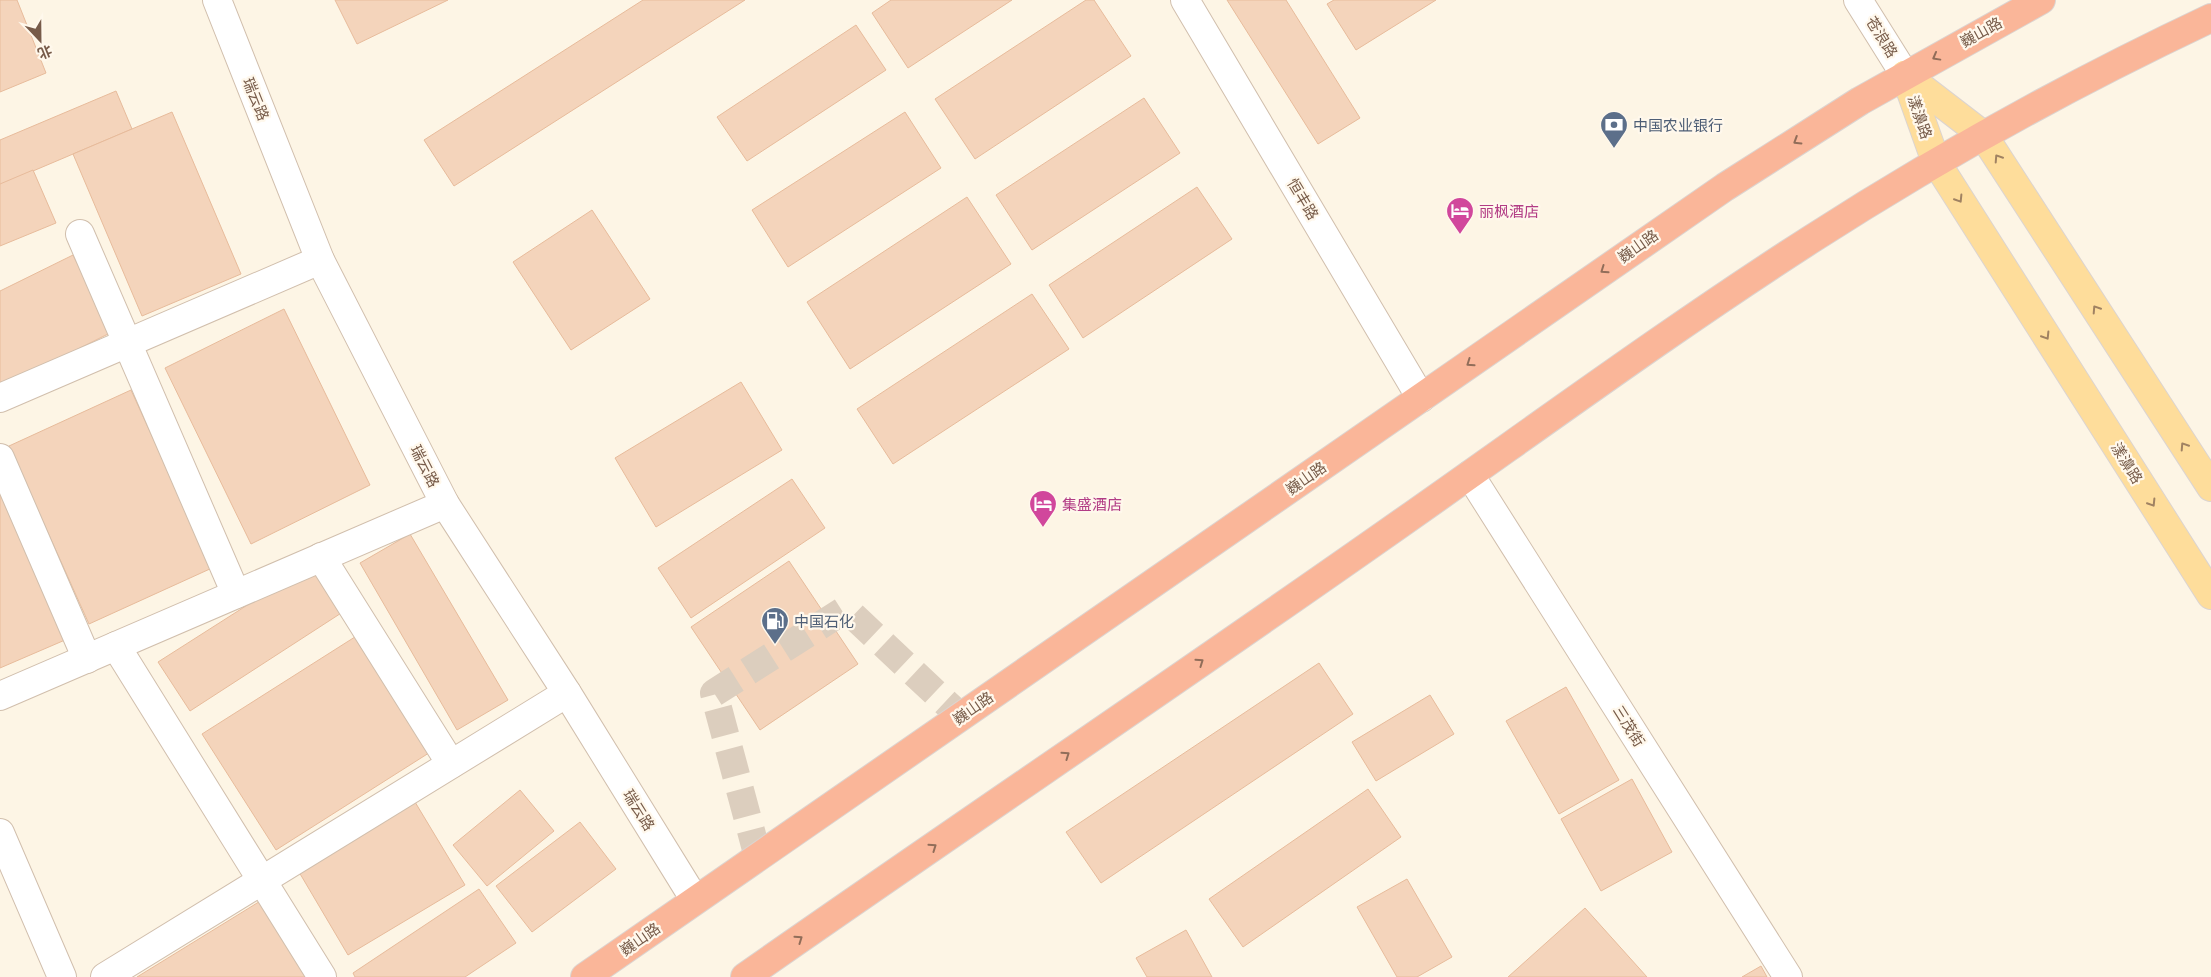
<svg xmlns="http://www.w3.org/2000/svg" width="2211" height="977" font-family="Helvetica,'Noto Sans SC',sans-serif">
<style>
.building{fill:#f4d4bb;stroke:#e7bb9b}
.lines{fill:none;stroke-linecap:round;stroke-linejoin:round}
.minor-tunnel{stroke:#dccebe;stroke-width:28;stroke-dasharray:28 14;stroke-linecap:butt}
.minor-casing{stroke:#d1bfad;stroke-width:30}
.major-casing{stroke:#dcd4d0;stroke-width:30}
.highway-casing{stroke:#dcd4d0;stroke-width:30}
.minor{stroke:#fff;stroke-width:28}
.major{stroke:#fedd9b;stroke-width:28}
.highway{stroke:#fab699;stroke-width:28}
.oneway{stroke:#916d59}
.oneway2{stroke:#a08262}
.labels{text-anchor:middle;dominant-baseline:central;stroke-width:4.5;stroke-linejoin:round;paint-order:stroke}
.street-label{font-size:15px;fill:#775b49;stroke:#fff8ec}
.service-label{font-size:15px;fill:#4e5e75;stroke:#fff8ec;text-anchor:start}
.hotel-label{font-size:15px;fill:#b23c85;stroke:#fff8ec;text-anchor:start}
</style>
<rect width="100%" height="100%" fill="#fdf5e5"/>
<g class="building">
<polygon points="0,0 17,0 46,73 0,92"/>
<polygon points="335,0 448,0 357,44"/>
<polygon points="643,0 745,0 454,186 424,140"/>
<polygon points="891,0 1012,0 908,68 872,13"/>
<polygon points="1086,0 1094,0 1131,56 975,159 935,99"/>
<polygon points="1227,0 1286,0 1360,118 1318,144"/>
<polygon points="1334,0 1436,0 1356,50 1327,4"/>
<polygon points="856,25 886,70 747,161 717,117"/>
<polygon points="116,91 132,129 0,185 0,140"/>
<polygon points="1144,98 1180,153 1032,250 996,195"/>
<polygon points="172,112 241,274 142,316 73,154"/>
<polygon points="905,112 941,168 788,267 752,210"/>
<polygon points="33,170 56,223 0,246 0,184"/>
<polygon points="1197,187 1232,239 1083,338 1049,285"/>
<polygon points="967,197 1011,264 850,369 807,302"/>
<polygon points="592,210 650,299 571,350 513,262"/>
<polygon points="73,255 112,332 0,388 0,291"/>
<polygon points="1032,294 1069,349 893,464 857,409"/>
<polygon points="284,309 370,485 251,544 165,368"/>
<polygon points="741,382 782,450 656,527 615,458"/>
<polygon points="131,390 212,568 89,624 9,446"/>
<polygon points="0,471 72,637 0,668"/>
<polygon points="792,479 825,528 691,618 658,568"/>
<polygon points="410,534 508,700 457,730 360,563"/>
<polygon points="318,560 349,608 190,711 158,662"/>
<polygon points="789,561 858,664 760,730 691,627"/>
<polygon points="358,635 432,751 276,850 202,734"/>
<polygon points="1319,663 1353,714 1101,883 1066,832"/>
<polygon points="1566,687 1619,780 1559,814 1506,721"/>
<polygon points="1430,695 1454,734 1376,781 1352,742"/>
<polygon points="1632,779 1672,852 1601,891 1561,819"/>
<polygon points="1368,789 1401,837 1243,947 1209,899"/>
<polygon points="520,790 554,831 487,886 453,845"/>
<polygon points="415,802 465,885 348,955 299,872"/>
<polygon points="580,822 616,869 532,932 496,886"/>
<polygon points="1407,879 1452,957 1417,977 1397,977 1357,907"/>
<polygon points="479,889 516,943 465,977 355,977 353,973"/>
<polygon points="262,900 308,977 137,977"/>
<polygon points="1585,908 1647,977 1508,977"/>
<polygon points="1186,930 1212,977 1147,977 1136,958"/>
<polygon points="1761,966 1767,977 1742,977"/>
</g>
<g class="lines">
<polyline class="minor-tunnel" points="758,857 714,693 846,609 961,717"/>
<defs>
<g id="minor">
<polyline points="217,0 320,260 445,504 567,693 695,900"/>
<polyline points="1185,0 1421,398"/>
<polyline points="1858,0 1905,75"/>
<polyline points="80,234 236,594"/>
<polyline points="0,398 320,260"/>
<polyline points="0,458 87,659"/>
<polyline points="1470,475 1788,977"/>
<polyline points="321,557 451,764"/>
<polyline points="116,646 322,977"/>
<polyline points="0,696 445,504"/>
<polyline points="0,833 62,977"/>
<polyline points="105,977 567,693"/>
</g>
<g id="major">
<polyline points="1905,75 1936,162 2211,595"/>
<polyline points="1905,75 1983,135 2211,487"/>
</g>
<g id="highway">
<polyline points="585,977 1725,187 1860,101 2041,0"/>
<path d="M 745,977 C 961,826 1181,678 1397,526 C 1534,430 1670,330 1810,240 C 1939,157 2073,83 2211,18"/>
</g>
</defs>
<use href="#minor" class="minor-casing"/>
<use href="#major" class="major-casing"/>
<use href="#highway" class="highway-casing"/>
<use href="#minor" class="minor"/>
<use href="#major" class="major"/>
<use href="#highway" class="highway"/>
</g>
<defs><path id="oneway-chevron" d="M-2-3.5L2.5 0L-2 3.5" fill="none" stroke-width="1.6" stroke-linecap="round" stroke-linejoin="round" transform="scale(1.25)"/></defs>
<g class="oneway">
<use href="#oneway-chevron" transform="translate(1936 57) rotate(151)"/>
<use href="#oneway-chevron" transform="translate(1797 141) rotate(148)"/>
<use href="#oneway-chevron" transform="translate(1604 270) rotate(145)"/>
<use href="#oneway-chevron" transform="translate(1470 363) rotate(145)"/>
<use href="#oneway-chevron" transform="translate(1200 662) rotate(-35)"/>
<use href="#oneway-chevron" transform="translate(1066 755) rotate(-35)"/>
<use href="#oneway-chevron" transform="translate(933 847) rotate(-35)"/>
<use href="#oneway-chevron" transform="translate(799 939) rotate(-35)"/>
</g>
<g class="oneway2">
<use href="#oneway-chevron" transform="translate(1998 158) rotate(-123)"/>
<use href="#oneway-chevron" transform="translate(1959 199) rotate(58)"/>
<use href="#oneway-chevron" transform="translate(2096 309) rotate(-123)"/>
<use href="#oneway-chevron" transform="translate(2046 336) rotate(58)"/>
<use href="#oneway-chevron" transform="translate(2184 446) rotate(-123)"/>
<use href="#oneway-chevron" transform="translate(2152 503) rotate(58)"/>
</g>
<defs>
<symbol id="bank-pin" viewBox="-11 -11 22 30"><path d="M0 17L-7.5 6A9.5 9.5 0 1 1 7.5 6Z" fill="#5c6f8a" stroke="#fff8ec"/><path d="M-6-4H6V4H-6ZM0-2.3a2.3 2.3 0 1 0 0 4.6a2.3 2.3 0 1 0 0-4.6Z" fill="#fff"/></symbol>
<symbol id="hotel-pin" viewBox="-11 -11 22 30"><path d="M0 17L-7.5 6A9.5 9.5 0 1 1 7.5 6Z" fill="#d1479c" stroke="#fff8ec"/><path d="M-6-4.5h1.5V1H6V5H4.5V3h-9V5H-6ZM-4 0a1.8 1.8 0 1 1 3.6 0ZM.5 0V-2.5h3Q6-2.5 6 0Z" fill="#fff"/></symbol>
<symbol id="fuel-pin" viewBox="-11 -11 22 30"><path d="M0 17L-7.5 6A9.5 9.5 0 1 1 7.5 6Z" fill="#5c6f8a" stroke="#fff8ec"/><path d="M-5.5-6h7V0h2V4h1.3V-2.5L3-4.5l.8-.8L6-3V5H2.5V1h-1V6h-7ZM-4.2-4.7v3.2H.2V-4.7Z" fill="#fff"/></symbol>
</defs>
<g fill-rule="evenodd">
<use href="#bank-pin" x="1598" y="109" width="32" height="43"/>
<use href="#hotel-pin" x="1444" y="195" width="32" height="43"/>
<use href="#hotel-pin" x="1027" y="488" width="32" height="43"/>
<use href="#fuel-pin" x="759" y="605" width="32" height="43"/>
</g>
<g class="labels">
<g class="street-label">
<text transform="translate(1981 32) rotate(-29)">巍山路</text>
<text transform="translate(1882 37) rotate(58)">苍浪路</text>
<text transform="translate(256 99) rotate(68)">瑞云路</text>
<text transform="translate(1920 117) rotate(71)">漾濞路</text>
<text transform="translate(1303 199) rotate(59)">恒丰路</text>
<text transform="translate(1638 246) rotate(-35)">巍山路</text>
<text transform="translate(2127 463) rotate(58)">漾濞路</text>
<text transform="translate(425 466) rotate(63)">瑞云路</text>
<text transform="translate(1306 478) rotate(-35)">巍山路</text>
<text transform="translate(973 708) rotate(-35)">巍山路</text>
<text transform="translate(1629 726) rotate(58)">三茂街</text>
<text transform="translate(639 810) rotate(58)">瑞云路</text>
<text transform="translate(640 939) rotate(-35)">巍山路</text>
</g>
<g class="service-label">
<text x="1633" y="125">中国农业银行</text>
<text x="794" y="621">中国石化</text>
</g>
<g class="hotel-label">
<text x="1479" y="211">丽枫酒店</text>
<text x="1062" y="504">集盛酒店</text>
</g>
</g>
<g transform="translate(40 40) rotate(158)" stroke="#fff8ec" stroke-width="4" paint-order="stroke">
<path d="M0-4L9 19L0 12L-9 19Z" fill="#775b49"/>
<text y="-8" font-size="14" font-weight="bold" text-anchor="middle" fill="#775b49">北</text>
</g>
</svg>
